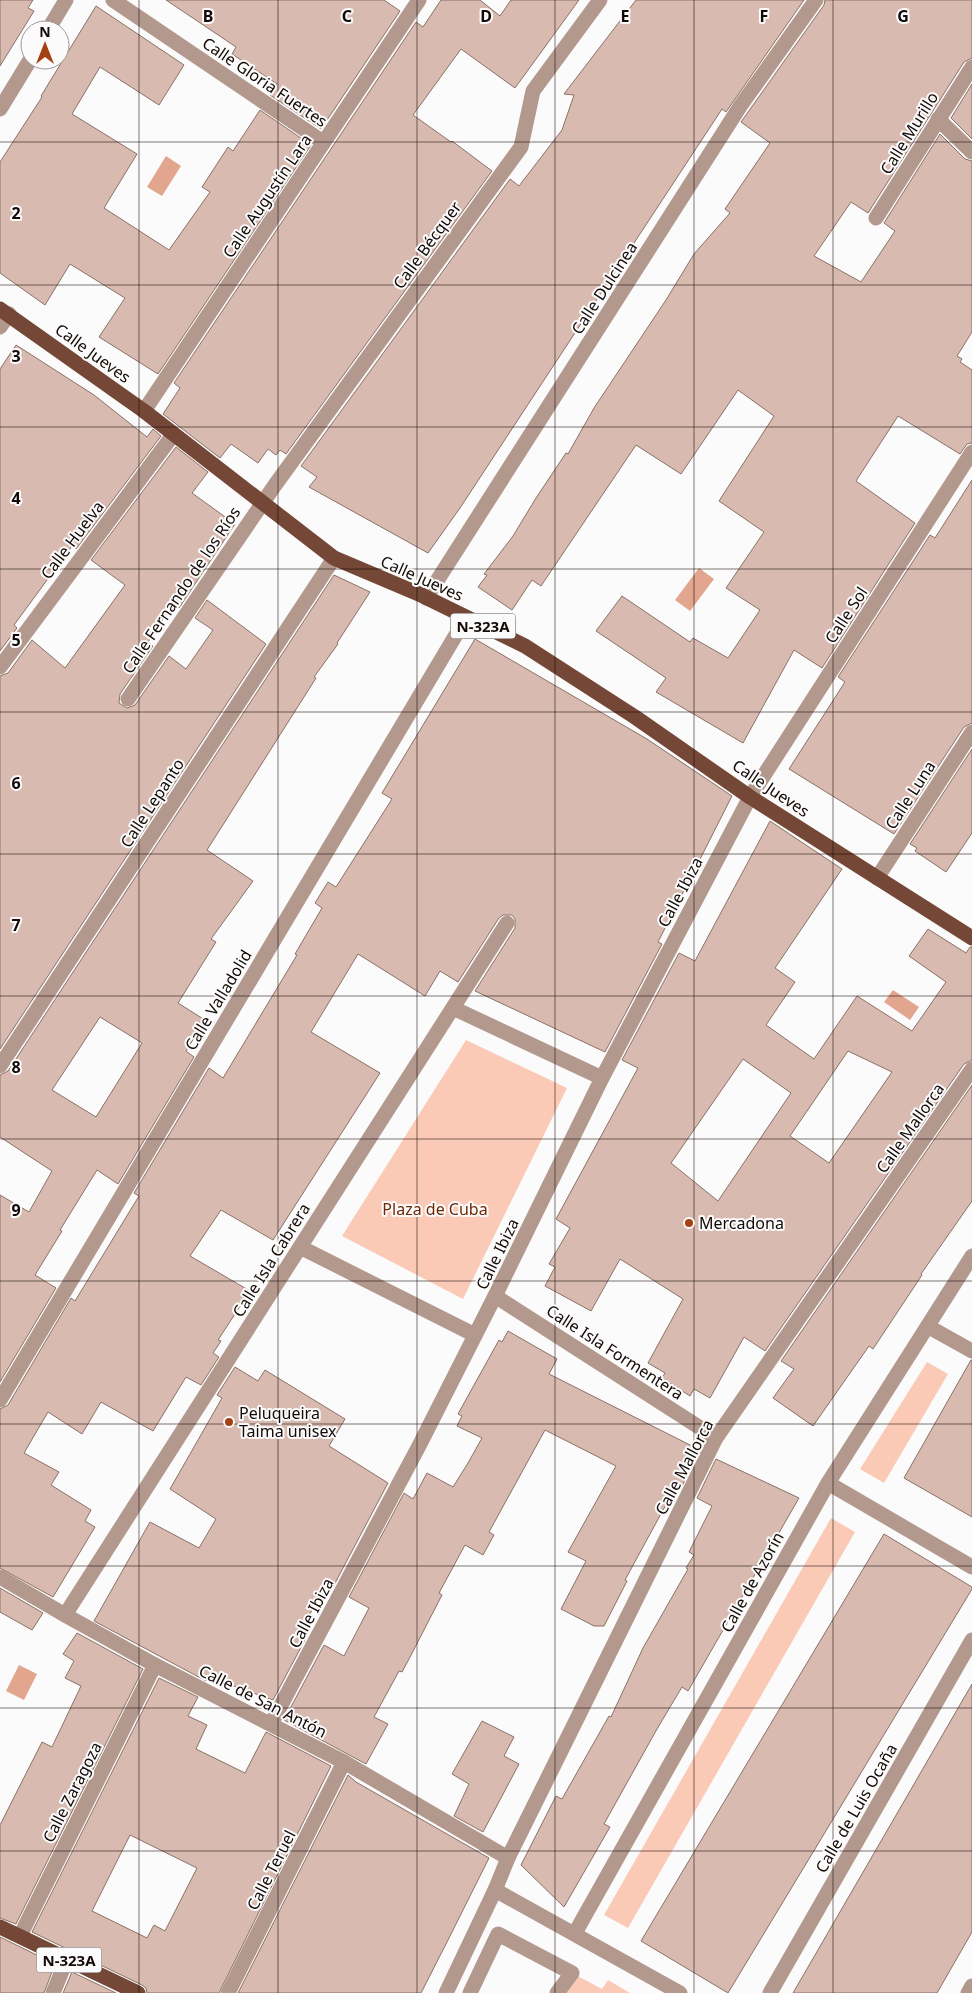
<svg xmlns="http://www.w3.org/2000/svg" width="972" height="1993" font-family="'Noto Sans',sans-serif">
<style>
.green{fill:#fbcab7}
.water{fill:#e2a58e}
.building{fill:#d8bab0;stroke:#8b7167;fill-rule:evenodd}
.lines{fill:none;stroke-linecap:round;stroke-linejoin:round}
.street{stroke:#b3988e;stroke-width:15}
.primary{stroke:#744736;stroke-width:15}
.grid{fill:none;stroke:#130906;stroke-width:1;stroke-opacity:0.55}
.poi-dot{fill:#a44011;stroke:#fbfbfb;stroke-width:2}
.labels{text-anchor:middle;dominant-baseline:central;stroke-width:4;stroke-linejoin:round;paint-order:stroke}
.shield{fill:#fbfbfb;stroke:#595250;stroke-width:1}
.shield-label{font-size:15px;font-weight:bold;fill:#130906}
.street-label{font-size:16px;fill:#130906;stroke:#fbfbfb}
.park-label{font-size:16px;fill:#6e2705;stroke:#fbfbfb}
.poi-label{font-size:16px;fill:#130906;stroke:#fbfbfb;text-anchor:start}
.grid-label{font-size:16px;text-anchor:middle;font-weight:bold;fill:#130906;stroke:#fbfbfb;stroke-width:4;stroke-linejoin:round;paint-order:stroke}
</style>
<rect width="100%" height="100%" fill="#fbfbfb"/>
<g class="green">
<polygon points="466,1040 567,1088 463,1299 342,1236"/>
<polygon points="927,1362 948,1374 884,1483 860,1469"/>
<polygon points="831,1518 855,1532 628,1928 604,1915"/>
<polygon points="572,1973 602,1989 608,1980 630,1993 557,1993"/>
</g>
<g class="water">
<polygon points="166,156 181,166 162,196 147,187"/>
<polygon points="699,568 714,579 690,611 675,600"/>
<polygon points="893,990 919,1007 910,1020 884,1002"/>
<polygon points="19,1665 37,1674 24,1700 6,1691"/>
</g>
<g class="building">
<polygon points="0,0 33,0 28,8 34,11 0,66"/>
<polygon points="166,0 384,0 400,11 321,129 270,95 277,84 232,54 236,47"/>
<polygon points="441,0 480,0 500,16 511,0 579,0 515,88 461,49 413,115 451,142 452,141 492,171 286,454 280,450 276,455 268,449 258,463 231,444 220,458 163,414 180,388 174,383 416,22 423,27"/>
<polygon points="636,0 804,0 726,112 722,109 460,508 428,553 309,487 317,477 301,466 510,179 519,186 562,130 574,95 564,94"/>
<polygon points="825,0 972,0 972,58 964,62 868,213 851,202 814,256 861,282 895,231 884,223 940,134 965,159 972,161 972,332 957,356 962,359 960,362 972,370 972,443 967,444 960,454 898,416 856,481 915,523 822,668 794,650 743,743 656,692 666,678 596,631 622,596 690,642 693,638 728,658 760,610 726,588 764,532 719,501 774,416 738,390 681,474 636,445 541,586 532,580 512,610 478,587 487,575 484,574 513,536 536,498 566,453 568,454 594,408 666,300 694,254 730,213 725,209 770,143 741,122 824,5"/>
<polygon points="96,6 184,65 159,105 100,67 72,114 137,154 104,208 169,250 210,192 202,187 228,147 233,151 260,110 311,145 158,374 99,337 125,298 70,264 45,305 0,273 0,162 42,97 41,96"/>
<polygon points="972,84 972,139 951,118"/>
<polygon points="16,345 94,395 147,437 153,429 161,436 76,549 72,546 14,625 17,628 0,651 0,369"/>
<polygon points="176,447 208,472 192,493 235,524 179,608 173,604 148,642 153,646 120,694 119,703 127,708 135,705 169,656 186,669 213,630 195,618 207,600 266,644 0,1049 0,676 8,673 32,640 65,668 125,585 91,560"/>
<polygon points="972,480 972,723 964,727 894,834 789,769 845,682 838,677 930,535 935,538"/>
<path d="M 334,575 L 370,592 L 337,643 L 338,644 L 314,677 L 316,678 L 207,850 L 253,881 L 211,939 L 216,942 L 178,1003 L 205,1020 L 186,1051 L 194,1057 L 118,1184 L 97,1170 L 60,1230 L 62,1231 L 35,1275 L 56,1288 L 0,1382 L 0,1195 L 29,1212 L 52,1171 L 0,1137 L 0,1075 L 8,1071 ZM 100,1017 L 142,1043 L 96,1117 L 52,1090 Z"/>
<polygon points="475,639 647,739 732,796 658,942 662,944 605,1052 475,991 515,928 515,919 512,915 503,915 499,918 458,982 440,971 425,996 358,954 311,1032 380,1073 273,1240 221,1210 190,1256 250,1291 218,1340 221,1341 213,1353 219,1357 201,1385 186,1377 153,1431 101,1402 82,1434 48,1412 24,1453 59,1472 51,1485 91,1510 85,1521 95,1527 53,1597 0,1568 0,1409 8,1405 71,1298 75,1301 139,1196 134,1193 209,1068 223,1078 297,955 295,954 322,908 315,903 328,882 336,887 392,799 382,793"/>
<polygon points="972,749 972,833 946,872 915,851 917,848 910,844"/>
<path d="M 770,821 L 842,869 L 775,968 L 795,982 L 766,1025 L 814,1059 L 857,996 L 912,1031 L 946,982 L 909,956 L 928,929 L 966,953 L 970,947 L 972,947 L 972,1060 L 964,1064 L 765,1351 L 744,1337 L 710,1398 L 694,1389 L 690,1396 L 662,1378 L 665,1373 L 648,1363 L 683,1299 L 620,1259 L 591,1311 L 545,1286 L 555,1267 L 549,1264 L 570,1228 L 556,1219 L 638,1068 L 622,1060 L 679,953 L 695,961 ZM 848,1051 L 892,1072 L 829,1163 L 790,1136 ZM 743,1059 L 791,1093 L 718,1201 L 671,1163 Z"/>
<polygon points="972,1085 972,1201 921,1274 922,1275 873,1349 869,1346 813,1426 773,1398 794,1369 781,1361"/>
<polygon points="508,1331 557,1359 549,1374 700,1450 680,1490 675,1488 625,1580 627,1581 604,1626 594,1626 561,1609 586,1561 568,1552 616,1466 545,1430 489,1532 494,1535 483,1555 465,1545 439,1593 442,1595 409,1659 402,1672 399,1671 374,1717 388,1724 366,1764 284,1720 324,1645 344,1656 369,1608 349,1597 404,1493 413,1499 427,1473 453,1487 468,1463 482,1438 457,1426 462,1416 458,1414 499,1340 502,1342"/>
<polygon points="971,1360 972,1360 972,1517 904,1478"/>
<polygon points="235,1367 258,1381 265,1370 345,1419 329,1446 388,1483 333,1587 328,1584 299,1632 307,1636 273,1700 208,1677 206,1681 94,1621 150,1522 199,1548 216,1519 170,1489 222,1398 217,1395"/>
<polygon points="716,1459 799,1498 688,1691 682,1687 657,1729 604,1824 610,1827 564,1907 521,1865 556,1796 562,1799 609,1716 611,1717 643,1648 688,1569 686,1568 694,1555 689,1552 712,1506 697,1498"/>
<polygon points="884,1534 972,1587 972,1589 728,1993 641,1941"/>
<polygon points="0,1588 43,1613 32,1630 0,1612"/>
<polygon points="77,1633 143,1669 16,1924 0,1918 0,1825 42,1742 52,1747 81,1686 65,1678 74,1661 63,1654"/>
<path d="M 159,1678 L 198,1697 L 188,1716 L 207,1725 L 196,1749 L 245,1773 L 266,1732 L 331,1766 L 219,1993 L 147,1993 L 146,1988 L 142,1985 L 32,1932 ZM 130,1835 L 197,1868 L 165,1931 L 154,1925 L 147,1938 L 92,1911 Z"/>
<polygon points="972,1684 972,1932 937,1993 793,1993"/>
<polygon points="482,1721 514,1737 504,1756 519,1764 483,1832 454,1816 469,1784 452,1774"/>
<polygon points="348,1775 356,1782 489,1858 446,1944 421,1993 238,1993"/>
<polygon points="0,1937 55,1964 44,1993 0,1993"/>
<polygon points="72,1972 116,1993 63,1993"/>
</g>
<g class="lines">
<g class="street">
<polyline points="113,0 323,142"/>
<polyline points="48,30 66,0"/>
<polyline points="0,109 30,60"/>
<polyline points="938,119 972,152"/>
<polyline points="876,218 972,67"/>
<polyline points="0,327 9,314"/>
<polyline points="144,411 419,0"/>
<polyline points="426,598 741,105 816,0"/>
<polyline points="0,667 173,435"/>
<polyline points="128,699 275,485 521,147 533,91 600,0"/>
<polyline points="877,878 972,732"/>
<polyline points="453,1008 602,1078"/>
<polyline points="0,1066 334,558"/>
<polyline points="300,1247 475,1335"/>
<polyline points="495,1296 716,1438"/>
<polyline points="929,1327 972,1351"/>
<polyline points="0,1400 466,618"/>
<polyline points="828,1483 972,1567"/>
<polyline points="0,1577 65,1615 155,1665 344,1762 508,1858"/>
<polyline points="65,1615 507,923"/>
<polyline points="271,1724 420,1444 495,1296 602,1078 750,797 972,452"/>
<polyline points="495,1890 680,1993"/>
<polyline points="575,1933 828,1483 972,1256"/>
<polyline points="20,1936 155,1665"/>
<polyline points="53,1993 67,1959"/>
<polyline points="228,1993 344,1762"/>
<polyline points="446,1993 495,1890 508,1858 716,1438 972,1069"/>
<polyline points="470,1993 498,1934 572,1973 557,1993"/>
<polyline points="770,1993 972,1640"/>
<polyline points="968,1993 972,1986"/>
</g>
<g class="primary">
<polyline points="0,309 144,411 334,558 419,594 525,646 635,717 750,797 972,938"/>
<polyline points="0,1927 138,1993"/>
</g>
</g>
<path class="grid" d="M 139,0 L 139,1993M 278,0 L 278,1993M 417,0 L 417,1993M 555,0 L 555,1993M 694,0 L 694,1993M 833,0 L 833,1993M 0,142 L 972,142M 0,285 L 972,285M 0,427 L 972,427M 0,569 L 972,569M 0,712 L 972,712M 0,854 L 972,854M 0,996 L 972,996M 0,1139 L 972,1139M 0,1281 L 972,1281M 0,1424 L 972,1424M 0,1566 L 972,1566M 0,1708 L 972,1708M 0,1851 L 972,1851"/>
<g class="poi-dot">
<circle cx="689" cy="1223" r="5"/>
<circle cx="229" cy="1422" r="5"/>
</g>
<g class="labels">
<g class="shield">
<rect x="450.5" y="613.5" width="65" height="25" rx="4"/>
<rect x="36.5" y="1947.5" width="65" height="25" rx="4"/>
</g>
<g class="shield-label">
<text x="483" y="626">N-323A</text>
<text x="69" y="1960">N-323A</text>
</g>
<g class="street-label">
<text transform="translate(265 82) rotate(34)">Calle Gloria Fuertes</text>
<text transform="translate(909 133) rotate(-58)">Calle Murillo</text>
<text transform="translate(267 196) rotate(-56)">Calle Augustín Lara</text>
<text transform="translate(427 245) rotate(-54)">Calle Bécquer</text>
<text transform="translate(604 288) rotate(-57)">Calle Dulcinea</text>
<text transform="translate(93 353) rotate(36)">Calle Jueves</text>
<text transform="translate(72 540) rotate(-53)">Calle Huelva</text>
<text transform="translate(422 578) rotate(24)">Calle Jueves</text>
<text transform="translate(181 590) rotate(-56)">Calle Fernando de los Ríos</text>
<text transform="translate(846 615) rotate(-57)">Calle Sol</text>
<text transform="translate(771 788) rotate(34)">Calle Jueves</text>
<text transform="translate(910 795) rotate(-57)">Calle Luna</text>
<text transform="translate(152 803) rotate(-57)">Calle Lepanto</text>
<text transform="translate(680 892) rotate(-62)">Calle Ibiza</text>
<text transform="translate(218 1000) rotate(-59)">Calle Valladolid</text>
<text transform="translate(910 1128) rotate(-55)">Calle Mallorca</text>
<text transform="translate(497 1254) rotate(-64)">Calle Ibiza</text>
<text transform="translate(271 1260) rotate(-58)">Calle Isla Cabrera</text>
<text transform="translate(615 1352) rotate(33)">Calle Isla Formentera</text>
<text transform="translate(684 1467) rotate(-62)">Calle Mallorca</text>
<text transform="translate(752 1582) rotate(-61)">Calle de Azorín</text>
<text transform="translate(311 1613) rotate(-62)">Calle Ibiza</text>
<text transform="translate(263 1701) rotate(27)">Calle de San Antón</text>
<text transform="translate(72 1792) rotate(-63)">Calle Zaragoza</text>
<text transform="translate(856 1808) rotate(-60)">Calle de Luis Ocaña</text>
<text transform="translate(271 1870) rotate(-63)">Calle Teruel</text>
</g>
<g class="park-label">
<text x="435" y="1209">Plaza de Cuba</text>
</g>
<g class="poi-label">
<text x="699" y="1223">Mercadona</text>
<text x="239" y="1413">Peluqueira<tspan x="239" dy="18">Taima unisex</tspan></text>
</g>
</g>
<g class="grid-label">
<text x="208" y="22">B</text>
<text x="347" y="22">C</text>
<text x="486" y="22">D</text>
<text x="625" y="22">E</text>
<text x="764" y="22">F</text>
<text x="903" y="22">G</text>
<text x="16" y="219">2</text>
<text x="16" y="362">3</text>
<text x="16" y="504">4</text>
<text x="16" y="646">5</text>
<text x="16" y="789">6</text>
<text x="16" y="931">7</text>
<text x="16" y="1073">8</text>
<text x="16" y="1216">9</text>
</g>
<g transform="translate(45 45)"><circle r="24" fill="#fbfbfb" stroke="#9e9a99"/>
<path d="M0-4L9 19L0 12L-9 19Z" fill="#a44011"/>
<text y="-8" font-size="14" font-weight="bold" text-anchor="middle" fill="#130906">N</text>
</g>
</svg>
